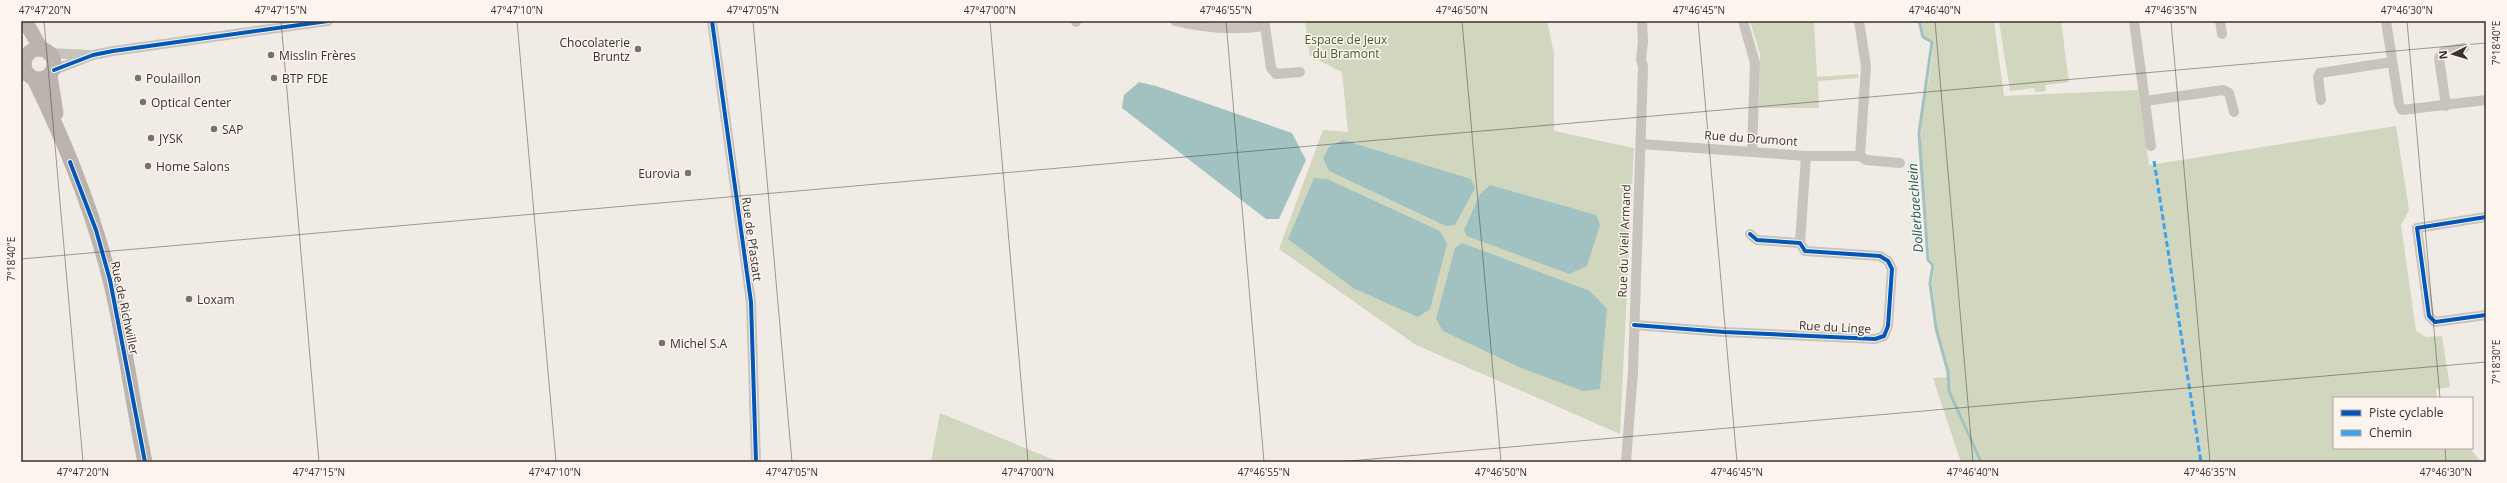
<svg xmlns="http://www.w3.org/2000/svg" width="2507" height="483" font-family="'Open Sans',sans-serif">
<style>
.green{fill:#d1d6bf}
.water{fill:#a1c2c1}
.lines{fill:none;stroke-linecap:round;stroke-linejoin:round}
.stream{stroke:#a1c2c1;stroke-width:3}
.minor{stroke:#c9c3be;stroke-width:10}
.secondary{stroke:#bab3ae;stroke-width:15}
.quiet{stroke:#3fa3eb;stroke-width:3;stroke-dasharray:6 3;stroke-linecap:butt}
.cycleway-casing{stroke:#fbf5ee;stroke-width:6}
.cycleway{stroke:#0057b8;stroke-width:4}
.ticks{fill:none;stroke:#3b302b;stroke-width:1;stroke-opacity:0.45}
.poi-dot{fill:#7a716c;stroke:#fbf5ee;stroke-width:1.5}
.labels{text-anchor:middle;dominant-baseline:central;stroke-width:3;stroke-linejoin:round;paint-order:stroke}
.park-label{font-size:12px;fill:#4a5a2e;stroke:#fbf5ee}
.poi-label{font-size:12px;fill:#3b302b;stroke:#fbf5ee;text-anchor:start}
.street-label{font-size:12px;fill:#3b302b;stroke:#fbf5ee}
.water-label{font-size:13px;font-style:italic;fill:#1f5a5e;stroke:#fbf5ee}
.neatline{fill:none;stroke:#3b302b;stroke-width:1.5}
.ticks-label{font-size:10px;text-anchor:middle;fill:#3b302b}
</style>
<rect width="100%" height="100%" fill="#f0ebe5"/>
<g class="green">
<polygon points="1305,21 1547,21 1554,53 1554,131 1634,148 1620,434 1416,345 1279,249 1323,130 1348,132 1342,72 1310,56"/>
<polygon points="1750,21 1814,21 1817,77 1858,74 1858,78 1818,81 1819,108 1759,108 1760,54"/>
<path d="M 1923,21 L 1994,21 L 2004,96 L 2138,90 L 2149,165 L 2396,126 L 2409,210 L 2401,225 L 2416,331 L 2426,337 L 2442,336 L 2450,387 L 2436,389 L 2437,398 L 2334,398 L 2334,448 L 2470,448 L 2481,462 L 1961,462 L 1933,378 L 1950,377 L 1937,327 L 1932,283 L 1935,265 L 1930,260 C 1927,219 1921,176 1921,135 C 1922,103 1933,72 1933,41 L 1923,36 L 1920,25 Z"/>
<polygon points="1999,21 2061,21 2069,82 2045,85 2046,91 2035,92 2034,88 2010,91"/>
<polygon points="940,413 1059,462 931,462"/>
</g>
<g class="water">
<polygon points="1139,82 1156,86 1292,133 1306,160 1279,219 1266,219 1122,108 1124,95"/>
<polygon points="1343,140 1471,179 1475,188 1455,225 1446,226 1329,171 1323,158 1329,147"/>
<polygon points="1314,178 1327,179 1440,231 1447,244 1430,309 1418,317 1353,288 1288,239"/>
<polygon points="1490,185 1596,215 1600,225 1587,266 1569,274 1467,236 1464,230 1480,194"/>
<polygon points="1462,243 1590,291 1607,309 1600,389 1583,391 1519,367 1443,331 1436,319 1455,248"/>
</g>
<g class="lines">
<polyline class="stream" points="1919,21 1923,37 1932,42 1919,133 1928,260 1933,265 1930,283 1936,328 1948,372 1949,391 1981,462"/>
<g class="minor">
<polyline points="712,21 751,302 756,462"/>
<path d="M 1175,21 C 1203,28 1236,30 1265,26 L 1264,21"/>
<polyline points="1743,21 1755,63 1752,151"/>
<polyline points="2134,21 2151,146"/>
<polyline points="2220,21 2222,34"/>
<polyline points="2386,21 2399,104 2402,110 2486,100"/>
<polyline points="1076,22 1076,21"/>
<polyline points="1265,26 1271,68 1276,74 1300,72"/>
<polyline points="50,53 89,55"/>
<polyline points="21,63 24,62"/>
<polyline points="54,70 93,55 113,51 328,21"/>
<polyline points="21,76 29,76"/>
<polyline points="2321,100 2318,77 2320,73 2392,62"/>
<polyline points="2145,101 2223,90 2229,93 2234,112"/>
<polyline points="2446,106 2439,58 2443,52 2464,48"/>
<polyline points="1641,144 1806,156 1860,156 1866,66 1859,21"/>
<polyline points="1860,156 1866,160 1900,163"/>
<polyline points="2486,217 2417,228 2429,316 2435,322 2486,315"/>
<polyline points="1800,243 1806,156"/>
<polyline points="1634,325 1724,332 1875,339 1884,336 1888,326 1892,269 1888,261 1880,256 1805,251 1800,243 1757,240 1750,234"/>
<polyline points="1626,462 1633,371 1643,67 1641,59 1643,42 1642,21"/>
</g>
<g class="secondary">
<polyline points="25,21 41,49"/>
<circle cx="39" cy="64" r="15"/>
<polyline points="50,76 56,113"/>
<path d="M 34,79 C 65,142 93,212 110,280 C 125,340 132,402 145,462"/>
</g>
<polyline class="quiet" points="2154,161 2201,462"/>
<defs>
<g id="cycleway">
<polyline points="712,21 751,302 756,462"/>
<polyline points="54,70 93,55 113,51 328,21"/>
<polyline points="70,162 96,230 110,280 145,462"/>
<polyline points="2486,217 2417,228 2429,316 2435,322 2486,315"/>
<polyline points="1634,325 1724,332 1875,339 1884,336 1888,326 1892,269 1888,261 1880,256 1805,251 1800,243 1757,240 1750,234"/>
</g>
</defs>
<use href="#cycleway" class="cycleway-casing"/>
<use href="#cycleway" class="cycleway"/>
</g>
<path class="ticks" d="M 44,21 L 83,462M 281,21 L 319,462M 517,21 L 556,462M 753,21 L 792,462M 990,21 L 1028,462M 1226,21 L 1264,462M 1462,21 L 1501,462M 1698,21 L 1737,462M 1935,21 L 1973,462M 2171,21 L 2210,462M 2407,21 L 2440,398M 21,259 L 2486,43M 2445,448 L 2446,462M 1338,462 L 2486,362"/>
<g class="poi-dot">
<circle cx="638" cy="49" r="4"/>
<circle cx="271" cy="55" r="4"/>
<circle cx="138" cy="78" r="4"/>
<circle cx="274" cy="78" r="4"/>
<circle cx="143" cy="102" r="4"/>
<circle cx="214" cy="129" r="4"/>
<circle cx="151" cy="138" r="4"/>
<circle cx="148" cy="166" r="4"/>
<circle cx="688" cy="173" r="4"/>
<circle cx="189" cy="299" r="4"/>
<circle cx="662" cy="343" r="4"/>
</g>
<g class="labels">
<g class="park-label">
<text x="1346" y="39">Espace de Jeux<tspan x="1346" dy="14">du Bramont</tspan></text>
</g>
<g class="poi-label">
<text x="630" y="42" text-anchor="end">Chocolaterie<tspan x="630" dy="14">Bruntz</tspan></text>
<text x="279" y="55">Misslin Frères</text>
<text x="146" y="78">Poulaillon</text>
<text x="282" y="78">BTP FDE</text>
<text x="151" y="102">Optical Center</text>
<text x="222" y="129">SAP</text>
<text x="159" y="138">JYSK</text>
<text x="156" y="166">Home Salons</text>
<text x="680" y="173" text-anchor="end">Eurovia</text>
<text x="197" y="299">Loxam</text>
<text x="670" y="343">Michel S.A</text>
</g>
<g class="street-label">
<text transform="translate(1751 138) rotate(4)">Rue du Drumont</text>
<text transform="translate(752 239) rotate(82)">Rue de Pfastatt</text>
<text transform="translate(1624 241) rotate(-88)">Rue du Vieil Armand</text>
<text transform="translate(125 308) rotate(78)">Rue de Richwiller</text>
<text transform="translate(1835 327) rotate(3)">Rue du Linge</text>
</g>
<g class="water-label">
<text transform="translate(1915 208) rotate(-94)">Dollerbaechlein</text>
</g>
</g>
<rect width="2507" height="483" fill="none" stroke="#fbf5ee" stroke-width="44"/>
<rect x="2333" y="397" width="140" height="52" fill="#fbf5ee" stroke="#aea6a0"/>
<rect x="2341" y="410" width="20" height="6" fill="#0057b8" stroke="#aea6a0"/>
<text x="2369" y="417" font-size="12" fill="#3b302b">Piste cyclable</text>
<rect x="2341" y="430" width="20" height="6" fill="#3fa3eb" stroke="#aea6a0"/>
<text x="2369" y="437" font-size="12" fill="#3b302b">Chemin</text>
<g transform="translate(2453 54) rotate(265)" stroke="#fbf5ee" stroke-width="3" paint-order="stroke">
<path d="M0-3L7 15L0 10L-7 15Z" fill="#3b302b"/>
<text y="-6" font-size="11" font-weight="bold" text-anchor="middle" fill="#3b302b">N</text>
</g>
<rect x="22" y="22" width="2463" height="439" class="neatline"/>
<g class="ticks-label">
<text x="45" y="14">47°47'20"N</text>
<text x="281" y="14">47°47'15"N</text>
<text x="517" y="14">47°47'10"N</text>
<text x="753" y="14">47°47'05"N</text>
<text x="990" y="14">47°47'00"N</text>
<text x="1226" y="14">47°46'55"N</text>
<text x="1462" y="14">47°46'50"N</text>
<text x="1699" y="14">47°46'45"N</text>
<text x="1935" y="14">47°46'40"N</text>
<text x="2171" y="14">47°46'35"N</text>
<text x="2407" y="14">47°46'30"N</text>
<text transform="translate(2496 43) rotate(-90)" y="4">7°18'40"E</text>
<text transform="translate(11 259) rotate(-90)" y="4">7°18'40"E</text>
<text transform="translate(2496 362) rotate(-90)" y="4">7°18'30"E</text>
<text x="83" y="476">47°47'20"N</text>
<text x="319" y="476">47°47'15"N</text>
<text x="555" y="476">47°47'10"N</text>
<text x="792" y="476">47°47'05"N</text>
<text x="1028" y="476">47°47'00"N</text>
<text x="1264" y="476">47°46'55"N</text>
<text x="1501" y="476">47°46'50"N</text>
<text x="1737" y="476">47°46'45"N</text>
<text x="1973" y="476">47°46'40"N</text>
<text x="2210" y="476">47°46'35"N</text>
<text x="2446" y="476">47°46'30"N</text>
</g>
</svg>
